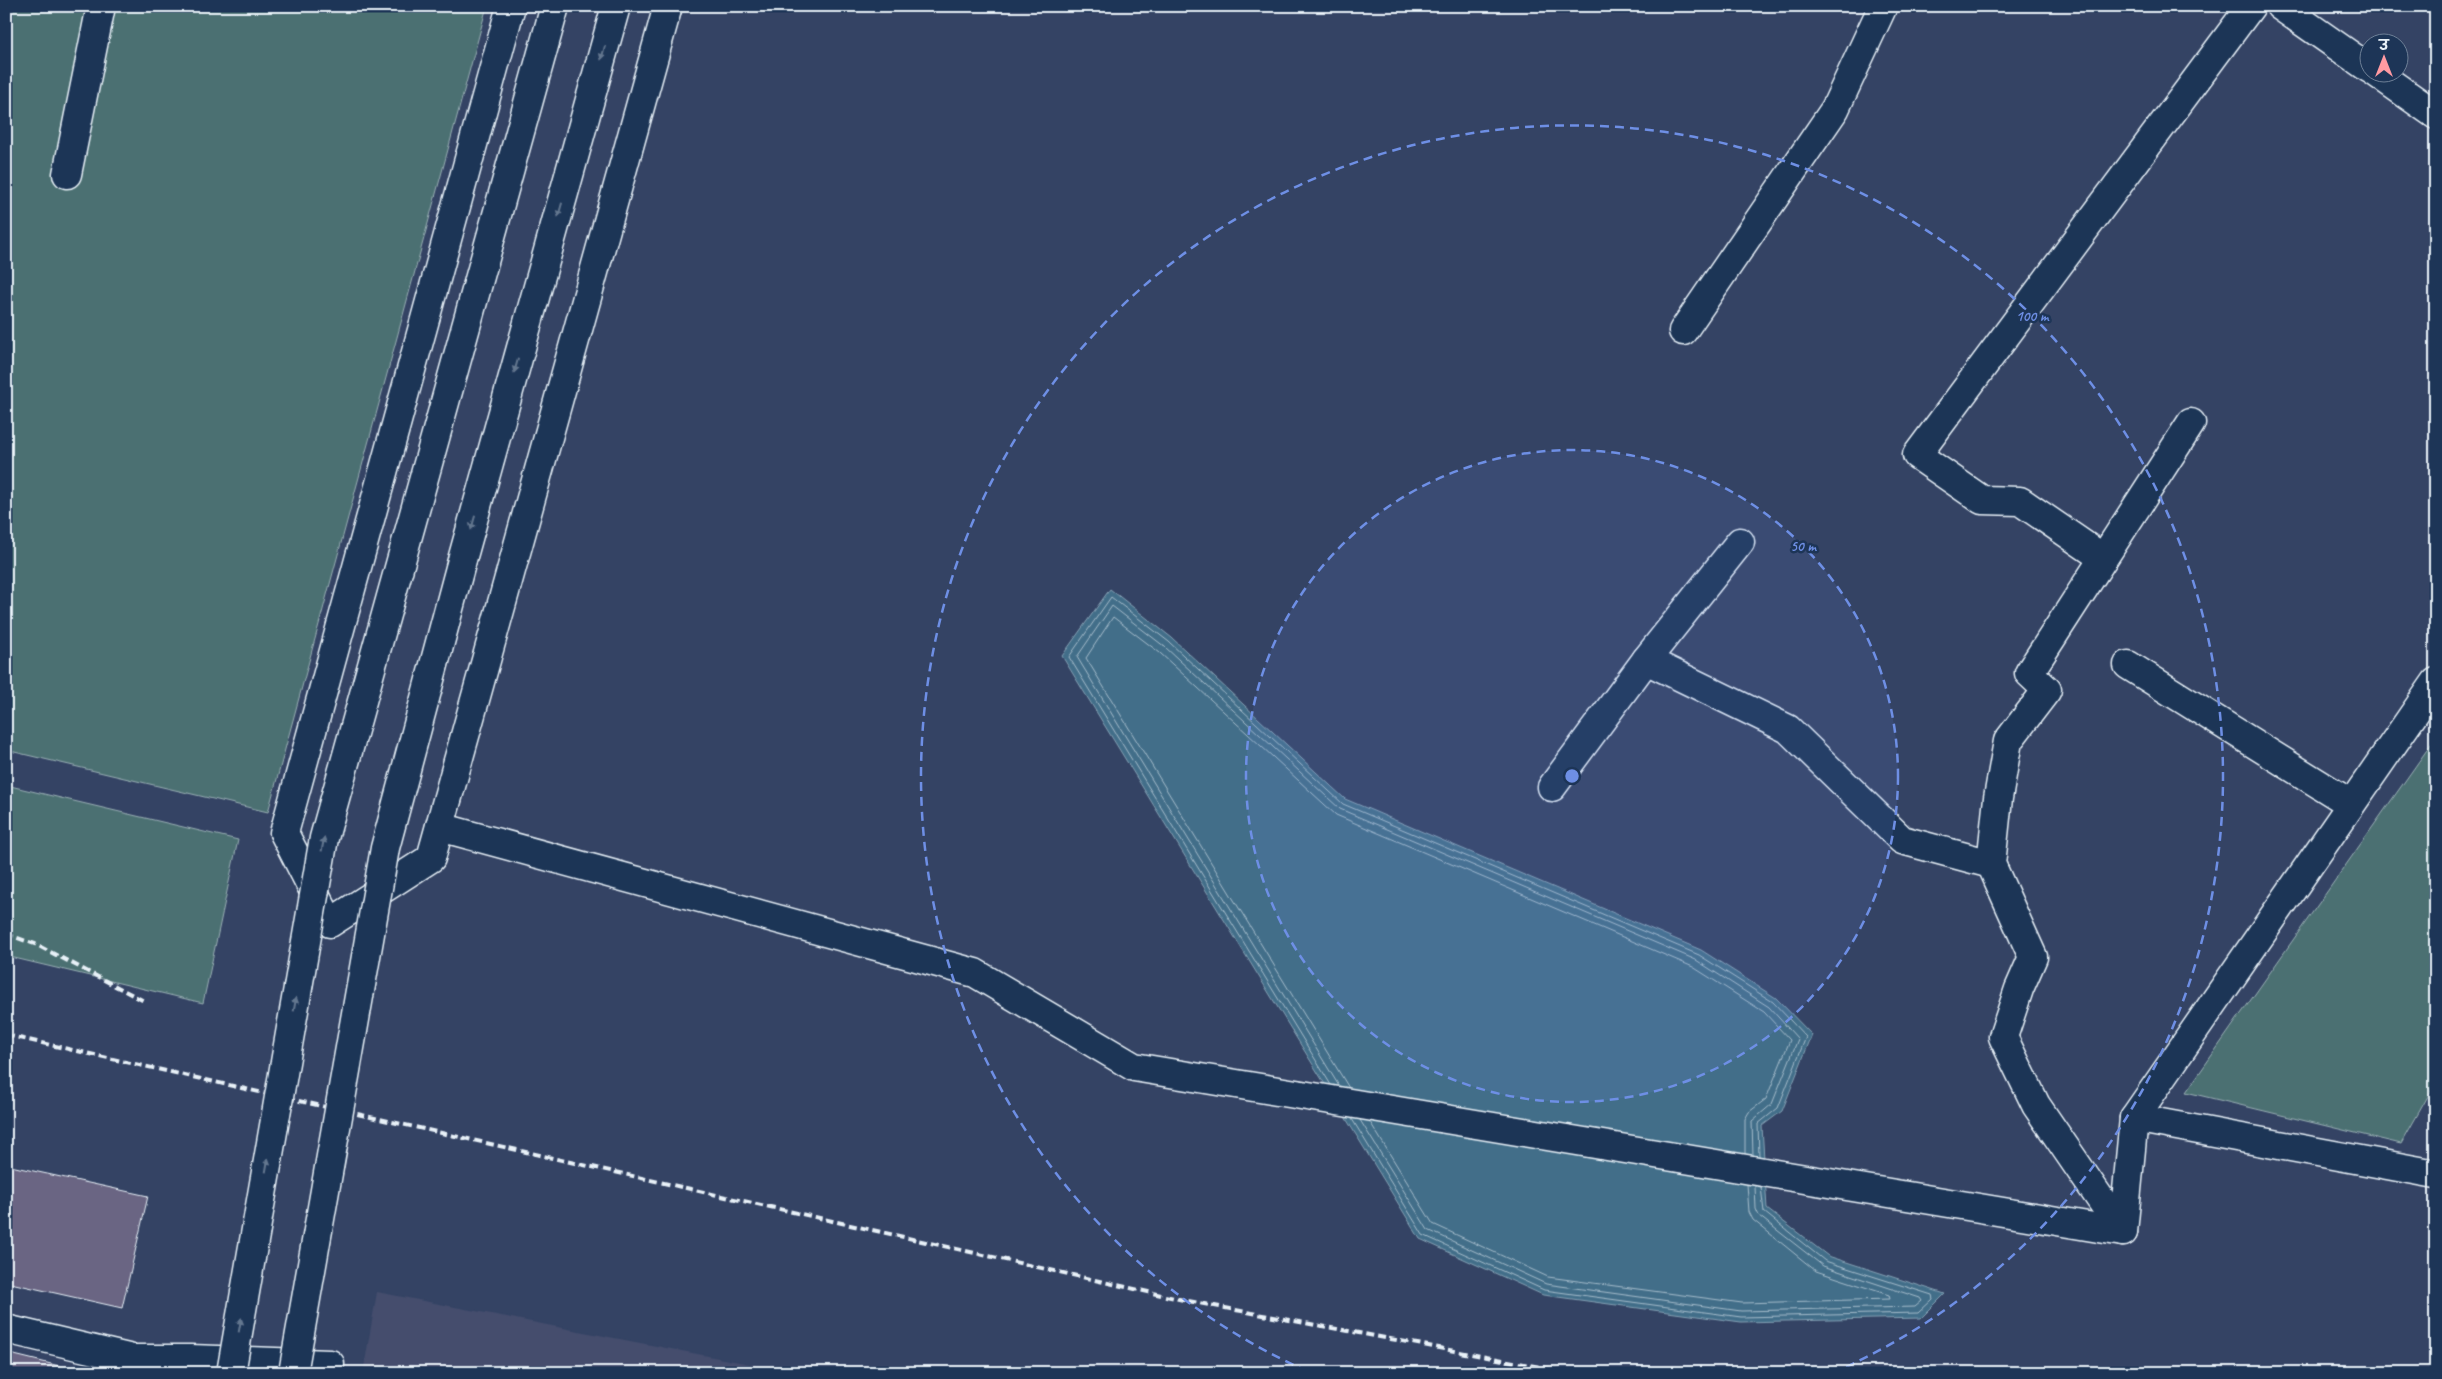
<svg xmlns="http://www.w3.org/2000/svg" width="2442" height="1379" font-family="Caveat,'Playpen Sans Deva',sans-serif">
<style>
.built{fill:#444d6d}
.green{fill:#4c7072;stroke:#9ab0b5}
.water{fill:#436e89;stroke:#85a2b5}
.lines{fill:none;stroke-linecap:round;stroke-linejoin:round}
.shore{stroke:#a6bdcc;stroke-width:1}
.building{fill:#6a6583;stroke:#e8f1f8}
.minor-casing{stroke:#e8f1f8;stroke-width:31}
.minor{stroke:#1d3557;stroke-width:28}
.rail{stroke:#e8f1f8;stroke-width:4;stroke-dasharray:8 4;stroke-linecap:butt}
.minor-bridge-casing{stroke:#e8f1f8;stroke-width:31;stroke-linecap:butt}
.minor-bridge{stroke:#1d3557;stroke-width:28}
.oneway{fill:#64778f}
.ring{fill:none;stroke:#6e8fe5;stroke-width:2.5;stroke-dasharray:9 6}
.centre{fill:#6e8fe5;stroke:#1d3557;stroke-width:2.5}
.ring-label{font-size:15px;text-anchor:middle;font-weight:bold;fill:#6e8fe5;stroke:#1d3557;stroke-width:5;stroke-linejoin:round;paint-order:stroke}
</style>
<rect width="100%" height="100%" fill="#344364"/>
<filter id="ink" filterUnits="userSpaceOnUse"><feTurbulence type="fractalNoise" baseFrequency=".02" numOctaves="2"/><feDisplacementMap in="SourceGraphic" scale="10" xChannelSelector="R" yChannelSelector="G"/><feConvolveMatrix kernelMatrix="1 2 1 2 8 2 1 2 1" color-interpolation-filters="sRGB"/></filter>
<g filter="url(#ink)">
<polygon class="built" points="377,1292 796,1373 363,1373"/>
<g class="green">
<polygon points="6,6 487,6 268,812 6,750"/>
<polygon points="2436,737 2436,1082 2401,1144 2186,1092"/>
<polygon points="6,785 238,840 203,1003 6,956"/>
</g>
<polygon class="water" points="1110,589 1172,638 1345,799 1701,950 1776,998 1812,1035 1782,1111 1762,1126 1767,1209 1828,1256 1945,1294 1921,1318 1741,1322 1543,1295 1420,1239 1062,656"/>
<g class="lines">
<g class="shore">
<polyline points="1331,1085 1069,657 1111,597 1169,642 1343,804 1699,955 1773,1002 1806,1037 1778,1108 1758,1124 1759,1156"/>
<polyline points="1339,1086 1077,657 1112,606 1165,647 1340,809 1696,960 1769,1007 1798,1039 1772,1104 1752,1121 1753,1155"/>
<polyline points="1349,1088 1086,658 1113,617 1160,653 1336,815 1693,967 1764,1012 1790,1040 1766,1099 1749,1112 1745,1119 1745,1154"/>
<polyline points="1352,1119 1423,1235 1544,1290 1741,1317 1918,1313 1933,1299 1932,1295 1825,1261 1764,1212 1761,1187"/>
<polyline points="1360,1120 1428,1230 1546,1284 1741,1311 1915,1307 1922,1301 1920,1298 1823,1266 1759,1216 1756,1209 1755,1186"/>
<polyline points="1370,1122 1433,1224 1548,1277 1742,1303 1890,1299 1889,1295 1816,1271 1753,1220 1749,1212 1747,1184"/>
</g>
</g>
<g class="building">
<polygon points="6,1165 148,1196 122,1308 6,1282"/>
<polygon points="6,1353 88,1373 6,1373"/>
</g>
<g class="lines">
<defs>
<g id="minor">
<polyline points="511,6 284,833 330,923 431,858 668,6"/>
<polyline points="2280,6 2370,69"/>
<polyline points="2375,72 2436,115"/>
<polyline points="67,174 101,6"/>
<polyline points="1683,331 1835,109 1883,6"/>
<polyline points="2103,558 2020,501 1982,500 1917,455 2251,6"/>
<polyline points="1646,660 1788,729 1902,840 1991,864"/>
<polyline points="2128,665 2351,804"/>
<polyline points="1552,787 1646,660 1740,542"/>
<polyline points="440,827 975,973 1134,1067 2123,1232 2134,1118 2436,682"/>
<polyline points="2134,1118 2436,1174"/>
<polyline points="2123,1232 2036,1105 2003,1037 2019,989 2033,957 1991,864 1998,798 2008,741 2047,690 2029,673 2191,423"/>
<polyline points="6,1329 133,1359 190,1359 330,1364 328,1373"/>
</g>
</defs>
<use href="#minor" class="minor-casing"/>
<use href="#minor" class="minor"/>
<g class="rail">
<polyline points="6,934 35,944 146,1002"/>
<polyline points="6,1035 1188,1301 1572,1373"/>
</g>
<defs>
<g id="minor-bridge">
<polyline points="231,1373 324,838 555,6"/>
<polyline points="293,1373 385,848 462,560 616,6"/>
</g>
</defs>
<use href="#minor-bridge" class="minor-bridge-casing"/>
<use href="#minor-bridge" class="minor-bridge"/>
</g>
<defs><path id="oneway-solid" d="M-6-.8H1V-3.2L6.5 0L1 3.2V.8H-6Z" transform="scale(1.25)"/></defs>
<g class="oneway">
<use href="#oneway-solid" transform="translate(603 53) rotate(106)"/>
<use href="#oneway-solid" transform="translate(560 210) rotate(106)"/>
<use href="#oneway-solid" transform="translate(516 366) rotate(106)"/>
<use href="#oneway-solid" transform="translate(473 523) rotate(106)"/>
<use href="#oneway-solid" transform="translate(323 844) rotate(-79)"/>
<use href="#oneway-solid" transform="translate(295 1004) rotate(-80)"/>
<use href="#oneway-solid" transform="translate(267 1165) rotate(-80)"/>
<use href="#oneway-solid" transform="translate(240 1325) rotate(-80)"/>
</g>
</g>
<circle cx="1572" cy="776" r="326" fill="#6e8fe5" fill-opacity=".12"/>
<g class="ring">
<circle cx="1572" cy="776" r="326"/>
<path d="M1307 1371A651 651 0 1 1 1837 1371"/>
</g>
<circle cx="1572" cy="776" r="8" class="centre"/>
<g class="ring-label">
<text x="2032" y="321">100 m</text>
<text x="1803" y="551">50 m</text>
</g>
<rect width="2442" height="1379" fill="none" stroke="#1d3557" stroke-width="25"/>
<rect x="12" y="12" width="2417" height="1354" fill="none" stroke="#e8f1f8" stroke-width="2" filter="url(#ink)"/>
<g transform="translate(2384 58)"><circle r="24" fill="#1d3557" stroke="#6e8097"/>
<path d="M0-4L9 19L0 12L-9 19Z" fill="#ff9aa2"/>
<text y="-8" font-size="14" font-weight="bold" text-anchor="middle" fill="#e8f1f8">उ</text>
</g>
</svg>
